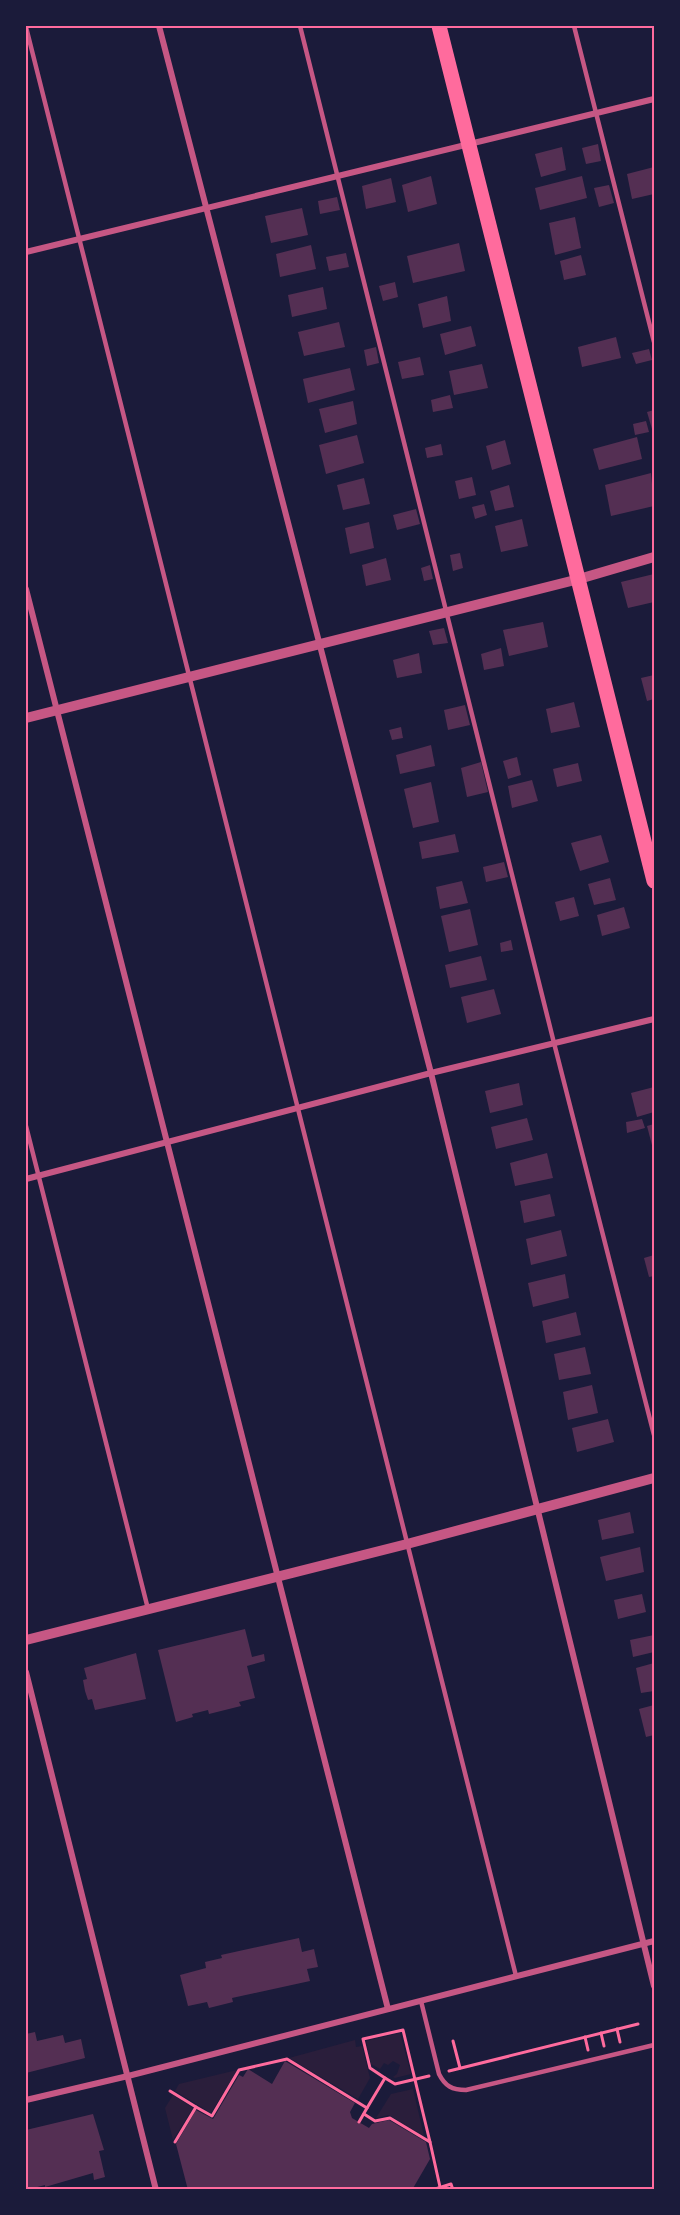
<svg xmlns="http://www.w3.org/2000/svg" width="680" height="2215" font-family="Montserrat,sans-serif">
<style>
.green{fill:#2a1e3b}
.building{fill:#542f53}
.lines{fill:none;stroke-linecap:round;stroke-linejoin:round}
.path{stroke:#ff6b9d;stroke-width:3}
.service{stroke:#c65784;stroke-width:4.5}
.minor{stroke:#c65784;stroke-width:6}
.tertiary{stroke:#c65784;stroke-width:10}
.primary{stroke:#ff6b9d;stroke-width:15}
.neatline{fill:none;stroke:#ff6b9d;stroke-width:2}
</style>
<rect width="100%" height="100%" fill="#1b1b3a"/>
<g class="green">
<polygon points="400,2033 411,2074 395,2078 393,2077 397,2074 400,2065 393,2061 388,2065 384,2063 380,2069 371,2064 366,2041"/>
<polygon points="355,2040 356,2047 362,2046 370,2078 358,2099 289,2058"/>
<polygon points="237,2070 211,2113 175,2091 179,2084"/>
<polygon points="413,2089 424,2136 389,2115 376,2118 391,2094"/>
<polygon points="173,2095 193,2108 173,2140 165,2108"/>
</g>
<g class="building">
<polygon points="598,144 601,161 586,164 582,148"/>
<polygon points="562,147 566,170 541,177 535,154"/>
<polygon points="654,167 654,194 632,199 627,174"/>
<polygon points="431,176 437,204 408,212 402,185"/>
<polygon points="582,176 587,198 540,210 535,188"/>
<polygon points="391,178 396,202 366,209 362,186"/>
<polygon points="609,185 614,203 599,207 594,188"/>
<polygon points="337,197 340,210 320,214 318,201"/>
<polygon points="302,208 308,235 271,243 265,216"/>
<polygon points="575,217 581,248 555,255 549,223"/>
<polygon points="459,243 465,271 413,283 407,256"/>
<polygon points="311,245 316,269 280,277 276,254"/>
<polygon points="346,253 349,267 329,271 326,257"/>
<polygon points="581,255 586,275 564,280 560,261"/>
<polygon points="395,282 398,297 383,301 379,286"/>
<polygon points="323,287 327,309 292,317 288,295"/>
<polygon points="447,296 451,321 423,328 418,304"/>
<polygon points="339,322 345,347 304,356 298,332"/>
<polygon points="471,326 476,346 445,355 440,334"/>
<polygon points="616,337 621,358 582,367 578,347"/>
<polygon points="376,347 379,363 367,366 364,350"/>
<polygon points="649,349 652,360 636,364 632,353"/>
<polygon points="420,357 424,375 402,379 398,362"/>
<polygon points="482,364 488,388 454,395 449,371"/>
<polygon points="350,368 355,390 308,403 303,379"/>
<polygon points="450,395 453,408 433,412 431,400"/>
<polygon points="353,401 357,424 325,433 319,409"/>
<polygon points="654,410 654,428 652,429 647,412"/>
<polygon points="646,421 649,432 635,435 633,424"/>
<polygon points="357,435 364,463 326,474 319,445"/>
<polygon points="637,437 642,459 599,470 593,449"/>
<polygon points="505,440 511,464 492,470 486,446"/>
<polygon points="441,444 443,455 427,458 425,448"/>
<polygon points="651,473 654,506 611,516 605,485"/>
<polygon points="472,477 476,495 459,499 455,481"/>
<polygon points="364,478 370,504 343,510 337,485"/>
<polygon points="509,485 514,507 495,511 490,491"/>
<polygon points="484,504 487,515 475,519 472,507"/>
<polygon points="416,509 420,524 397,530 393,515"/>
<polygon points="522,519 528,546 501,552 495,526"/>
<polygon points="369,522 374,548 350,554 345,528"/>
<polygon points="460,553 463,568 453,571 450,555"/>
<polygon points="386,558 391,580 366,586 362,565"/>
<polygon points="430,565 433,579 424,581 421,568"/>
<polygon points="654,574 654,602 628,608 621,582"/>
<polygon points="543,622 548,647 509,656 503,630"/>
<polygon points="444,628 448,643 433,645 429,631"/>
<polygon points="501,648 504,666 484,670 481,654"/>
<polygon points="419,653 422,673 397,678 393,660"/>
<polygon points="654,675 654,699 647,701 641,678"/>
<polygon points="574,702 580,727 551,733 546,709"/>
<polygon points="465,705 470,725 448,730 444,710"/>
<polygon points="401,727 403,738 392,740 389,730"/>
<polygon points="431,745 435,766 400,774 396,755"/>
<polygon points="517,757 521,775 508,779 503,761"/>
<polygon points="481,762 488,792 467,797 461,768"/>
<polygon points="578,763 582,781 557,787 553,769"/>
<polygon points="532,780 538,801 512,808 508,786"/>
<polygon points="431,782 439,822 413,828 404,789"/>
<polygon points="455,834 459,852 422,859 419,842"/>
<polygon points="601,835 609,862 580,871 571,843"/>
<polygon points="504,862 508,877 486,882 483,867"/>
<polygon points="610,878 616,900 594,905 588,884"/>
<polygon points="462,881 468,903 440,909 436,887"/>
<polygon points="574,897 579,916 560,921 555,902"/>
<polygon points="624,907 630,928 602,936 597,915"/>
<polygon points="470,909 478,945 449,952 441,916"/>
<polygon points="511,940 513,950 501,952 500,943"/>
<polygon points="481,956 487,980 450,988 445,965"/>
<polygon points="494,989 501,1014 467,1023 461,997"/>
<polygon points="519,1083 523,1105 490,1113 485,1091"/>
<polygon points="654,1087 654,1112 637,1117 631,1093"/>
<polygon points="527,1118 533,1140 496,1149 491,1127"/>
<polygon points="642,1119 645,1128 627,1133 626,1122"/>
<polygon points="654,1124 654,1153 647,1126"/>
<polygon points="547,1153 553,1178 515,1186 510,1163"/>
<polygon points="550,1194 555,1216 524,1223 520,1201"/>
<polygon points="561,1230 567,1256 531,1265 526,1239"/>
<polygon points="654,1255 654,1276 649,1277 644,1258"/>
<polygon points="565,1274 569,1298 533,1307 528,1283"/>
<polygon points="576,1312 581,1335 546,1343 542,1321"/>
<polygon points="585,1347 591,1374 559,1380 554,1354"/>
<polygon points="592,1385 598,1413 568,1420 563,1392"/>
<polygon points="608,1419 614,1442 577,1452 572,1428"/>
<polygon points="630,1512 634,1533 602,1540 598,1520"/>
<polygon points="640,1547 644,1572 606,1581 600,1557"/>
<polygon points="642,1594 646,1612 618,1619 614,1600"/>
<polygon points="245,1629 252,1657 264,1654 265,1661 247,1666 255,1698 239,1702 241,1706 209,1714 208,1710 192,1714 193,1717 176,1722 158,1650"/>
<polygon points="654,1635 654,1652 633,1657 630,1640"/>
<polygon points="136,1653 146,1699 95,1710 92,1699 88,1700 85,1691 83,1680 87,1679 84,1668"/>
<polygon points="654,1663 654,1691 641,1693 636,1668"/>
<polygon points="654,1705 654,1735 646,1737 639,1709"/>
<polygon points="299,1938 302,1952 314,1949 318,1967 307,1969 310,1981 232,1998 233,2002 209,2008 207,2002 188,2006 180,1975 206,1968 205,1962 222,1958 221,1955"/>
<polygon points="35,2032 37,2041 63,2035 65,2043 81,2039 85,2058 26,2073 26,2034"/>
<polygon points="285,2061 355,2103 350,2112 352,2118 369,2128 372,2124 389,2120 426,2142 430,2159 412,2190 188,2190 176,2144 196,2110 213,2119 239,2075 243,2077 248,2069 272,2084"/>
<polygon points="93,2114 104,2150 99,2151 105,2177 94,2180 93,2173 45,2187 45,2185 26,2190 26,2130"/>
</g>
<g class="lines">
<g class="path">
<polyline points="617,2029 620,2042"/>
<polyline points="601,2033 604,2046"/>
<polyline points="585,2037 588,2050"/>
<polyline points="453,2041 460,2068"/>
<polyline points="449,2071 638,2024"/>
<polyline points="385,2078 395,2084 429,2076"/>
<polyline points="170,2091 196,2107 175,2142"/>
<polyline points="196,2107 212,2116 239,2070 287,2059 367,2108 359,2122"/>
<polyline points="364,2114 375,2121 390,2118 430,2142 403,2030 363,2039 370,2068 385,2078 367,2108"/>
<polyline points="430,2142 440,2187"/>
<polyline points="432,2190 451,2184 453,2190"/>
</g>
<g class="service">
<polyline points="300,26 554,1043 654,1435"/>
<polyline points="574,26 654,342"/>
<polyline points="26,27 516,1976"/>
<polyline points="26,1126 148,1609"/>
<path d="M 421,2001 L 439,2074 C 445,2086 452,2090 466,2090 L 654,2045"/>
</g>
<g class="minor">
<polyline points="159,26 431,1073 654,1986"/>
<polyline points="26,252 654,99"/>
<polyline points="26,589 388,2009"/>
<polyline points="26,1179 431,1073 654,1019"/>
<polyline points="26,1672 156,2190"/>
<polyline points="26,2100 128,2076 654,1941"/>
</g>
<g class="tertiary">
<polyline points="26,718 579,579 654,557"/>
<polyline points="26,1640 407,1544 654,1478"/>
</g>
<polyline class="primary" points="439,26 654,881"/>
</g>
<rect width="680" height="2215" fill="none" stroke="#1b1b3a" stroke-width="54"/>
<rect x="27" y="27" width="626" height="2161" class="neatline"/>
</svg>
